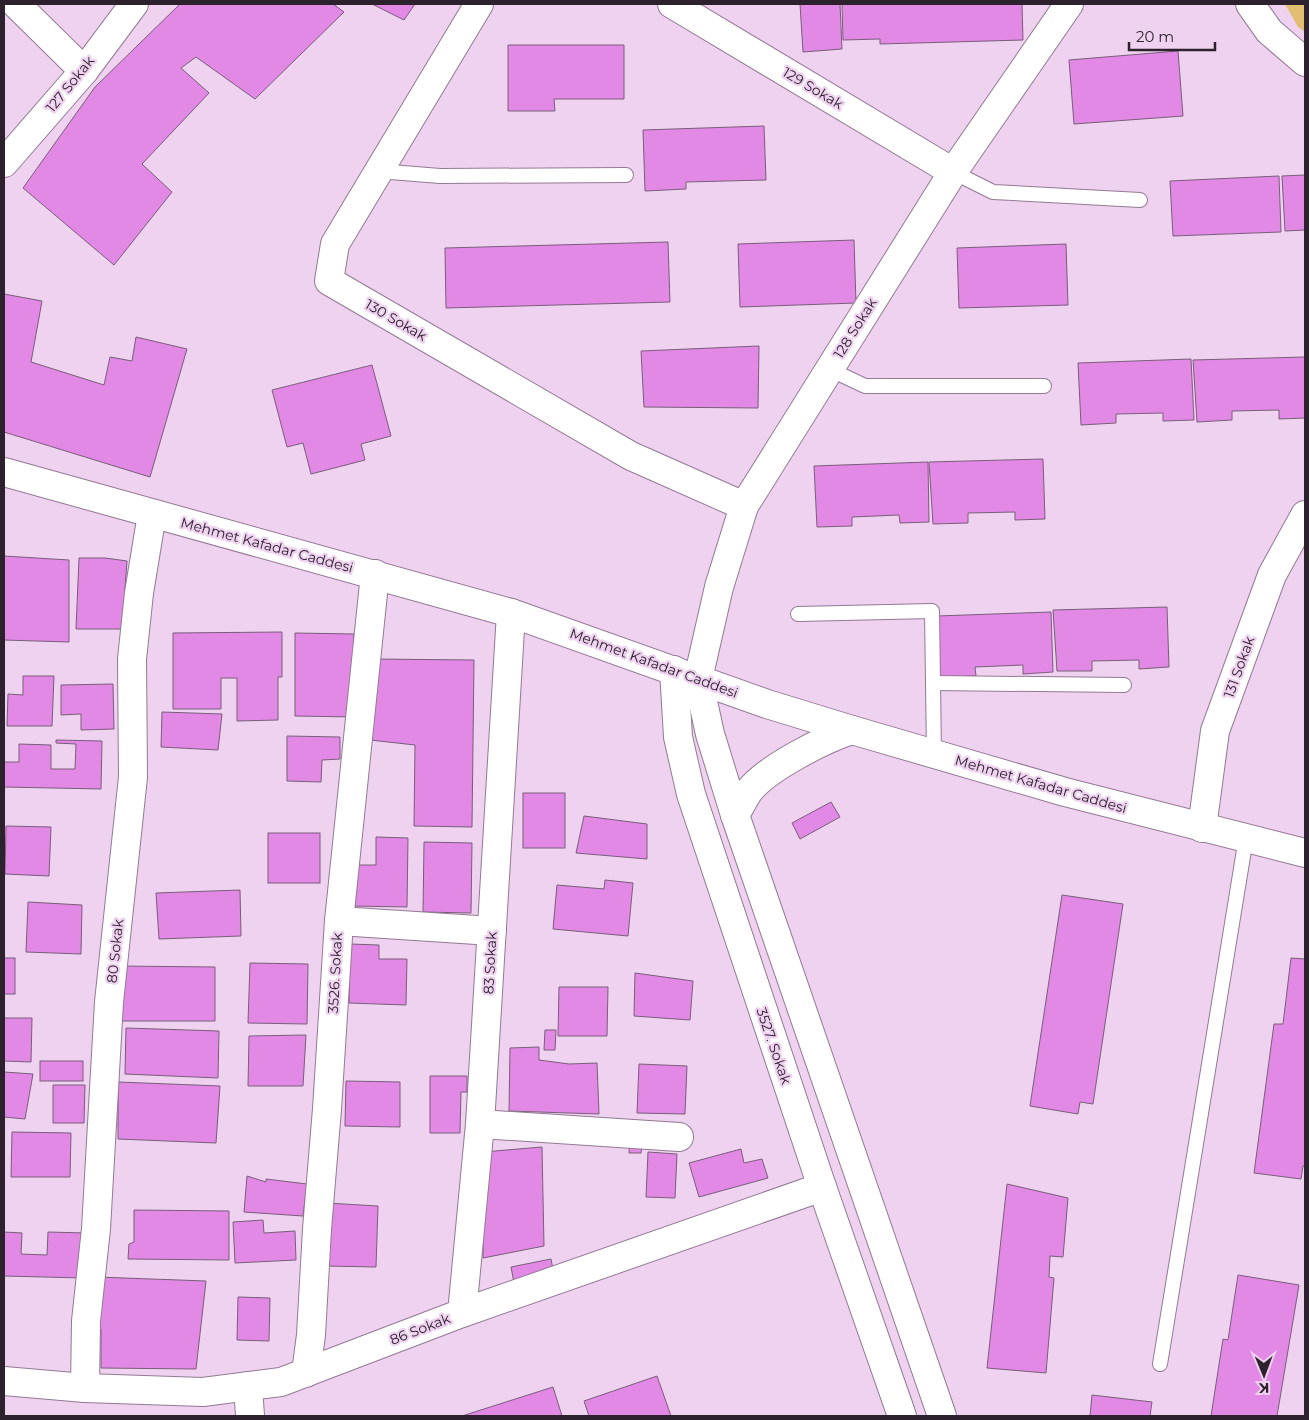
<svg xmlns="http://www.w3.org/2000/svg" width="1309" height="1420" font-family="Montserrat,sans-serif">
<style>
.green{fill:#e2be72}
.building{fill:#e289e6;stroke:#785e79}
.lines{fill:none;stroke-linecap:round;stroke-linejoin:round}
.service-casing{stroke:#947995;stroke-width:16}
.minor-casing{stroke:#947995;stroke-width:30}
.tertiary-casing{stroke:#947995;stroke-width:30}
.secondary-casing{stroke:#947995;stroke-width:30}
.service{stroke:#fff;stroke-width:14}
.minor{stroke:#fff;stroke-width:28}
.tertiary{stroke:#fff;stroke-width:28}
.secondary{stroke:#fff;stroke-width:28}
.labels{text-anchor:middle;dominant-baseline:central;stroke-width:4.5;stroke-linejoin:round;paint-order:stroke}
.street-label{font-size:14px;fill:#2c212c;stroke:#efd1f0}
</style>
<rect width="100%" height="100%" fill="#efd1f0"/>
<polygon class="green" points="1285,4 1305,4 1305,32 1298,27"/>
<g class="building">
<polygon points="180,4 333,4 344,12 255,99 196,57 181,68 209,93 142,164 172,192 114,265 23,188 95,87"/>
<polygon points="372,4 415,4 404,20"/>
<polygon points="800,4 840,4 842,49 803,52"/>
<polygon points="842,4 1022,4 1023,40 880,44 880,39 843,40"/>
<polygon points="508,45 624,45 624,99 554,99 555,111 508,111"/>
<polygon points="1178,51 1183,116 1074,124 1069,60"/>
<polygon points="764,126 766,180 686,182 686,189 645,191 643,130"/>
<polygon points="1305,175 1305,230 1285,231 1282,176"/>
<polygon points="1279,176 1281,232 1173,236 1170,181"/>
<polygon points="854,240 856,303 740,307 738,244"/>
<polygon points="668,242 670,302 446,308 445,248"/>
<polygon points="1066,244 1068,305 959,308 957,248"/>
<polygon points="4,294 42,301 31,362 104,385 110,357 132,361 136,337 187,349 150,477 4,432"/>
<polygon points="759,346 758,408 644,407 641,351"/>
<polygon points="1305,357 1305,418 1279,419 1279,410 1232,411 1232,420 1197,422 1193,360"/>
<polygon points="1191,359 1194,420 1163,421 1163,413 1116,414 1116,423 1081,425 1078,363"/>
<polygon points="372,365 391,436 361,444 365,460 311,474 303,443 287,447 272,390"/>
<polygon points="1043,459 1045,519 1015,520 1015,512 968,513 968,523 933,524 929,462"/>
<polygon points="928,462 929,522 900,523 899,515 852,517 852,526 817,527 814,466"/>
<polygon points="4,556 69,560 69,642 4,640"/>
<polygon points="79,558 105,558 127,561 122,629 76,629"/>
<polygon points="1167,607 1169,667 1139,669 1139,660 1092,661 1092,671 1057,671 1053,610"/>
<polygon points="1051,612 1053,672 1023,674 1023,665 975,667 976,676 940,677 937,616"/>
<polygon points="282,632 282,677 278,677 278,720 237,721 237,678 221,678 221,709 173,709 173,633"/>
<polygon points="295,633 354,634 354,717 295,716"/>
<polygon points="372,659 474,660 472,827 414,826 415,745 370,740"/>
<polygon points="23,676 54,676 52,726 7,726 8,694 23,695"/>
<polygon points="113,684 114,729 81,730 81,714 61,715 61,685"/>
<polygon points="162,712 222,714 218,750 161,747"/>
<polygon points="287,736 340,737 340,759 322,760 321,782 287,781"/>
<polygon points="56,740 102,741 101,789 4,787 4,762 19,762 19,744 51,745 51,769 75,769 76,744 56,743"/>
<rect x="523" y="793" width="42" height="55"/>
<polygon points="831,802 840,817 800,839 792,823"/>
<polygon points="584,816 647,824 647,859 576,853"/>
<polygon points="6,826 51,827 49,876 5,874"/>
<rect x="268" y="833" width="52" height="50"/>
<polygon points="376,837 408,838 407,907 352,906 353,865 376,865"/>
<polygon points="424,842 472,843 471,913 423,912"/>
<polygon points="605,880 633,883 628,936 553,929 557,885 604,889"/>
<polygon points="240,890 241,936 159,939 156,893"/>
<polygon points="1062,895 1123,904 1093,1104 1080,1102 1078,1114 1030,1106"/>
<polygon points="28,902 82,905 81,954 26,952"/>
<polygon points="350,944 379,945 379,959 407,959 406,1005 349,1003"/>
<rect x="4" y="958" width="11" height="36"/>
<polygon points="1291,958 1305,959 1305,1166 1303,1166 1301,1179 1254,1173 1274,1024 1283,1024"/>
<polygon points="250,963 308,964 307,1024 248,1023"/>
<polygon points="118,966 215,967 215,1021 118,1021"/>
<polygon points="635,973 693,981 690,1020 634,1016"/>
<polygon points="559,987 608,987 607,1036 558,1036"/>
<polygon points="4,1018 32,1018 31,1062 4,1061"/>
<polygon points="126,1028 219,1031 218,1078 125,1074"/>
<polygon points="545,1030 556,1030 555,1050 544,1050"/>
<polygon points="306,1035 303,1086 248,1086 249,1036"/>
<polygon points="539,1047 539,1060 569,1064 597,1063 599,1114 509,1111 510,1048"/>
<rect x="40" y="1061" width="43" height="20"/>
<polygon points="639,1064 687,1066 685,1114 637,1113"/>
<polygon points="4,1072 33,1074 25,1119 4,1117"/>
<polygon points="430,1076 467,1076 467,1092 461,1092 460,1133 430,1133"/>
<polygon points="346,1081 400,1082 400,1127 345,1126"/>
<polygon points="118,1082 220,1086 216,1143 118,1139"/>
<polygon points="53,1085 85,1085 84,1123 53,1123"/>
<polygon points="12,1132 71,1133 70,1177 11,1177"/>
<polygon points="630,1134 643,1136 641,1153 629,1153"/>
<polygon points="542,1147 544,1246 483,1258 483,1152"/>
<polygon points="741,1149 744,1163 762,1159 768,1178 699,1197 689,1163"/>
<polygon points="648,1152 677,1154 675,1198 646,1197"/>
<polygon points="247,1176 266,1182 266,1179 307,1184 303,1216 244,1212"/>
<polygon points="1007,1184 1068,1198 1063,1257 1050,1256 1049,1277 1054,1278 1046,1373 987,1368"/>
<polygon points="327,1203 378,1206 376,1267 326,1266"/>
<polygon points="134,1210 229,1211 229,1260 128,1259 129,1244 134,1242"/>
<polygon points="263,1220 264,1233 295,1231 296,1260 235,1263 233,1222"/>
<polygon points="4,1232 22,1233 21,1254 47,1255 48,1232 85,1233 83,1278 4,1276"/>
<polygon points="551,1259 554,1275 514,1283 511,1267"/>
<polygon points="1238,1275 1299,1285 1277,1416 1211,1416 1223,1339 1228,1340"/>
<polygon points="97,1277 206,1281 196,1369 101,1368 101,1329 94,1329"/>
<polygon points="238,1297 270,1298 269,1341 237,1340"/>
<polygon points="657,1376 671,1416 589,1416 584,1401"/>
<polygon points="553,1387 562,1416 462,1416"/>
<polygon points="1092,1395 1152,1402 1150,1416 1090,1416"/>
</g>
<g class="lines">
<defs>
<g id="service">
<polyline points="378,171 440,176 626,175"/>
<polyline points="953,172 993,192 1140,200"/>
<polyline points="829,369 865,386 1044,386"/>
<polyline points="798,614 932,611 934,754"/>
<polyline points="933,683 1124,685"/>
<polyline points="1160,1364 1246,838"/>
</g>
<g id="minor">
<polyline points="16,4 84,71"/>
<polyline points="479,4 335,244 329,281 631,456 744,506"/>
<polyline points="672,4 953,172"/>
<polyline points="1250,4 1269,31 1305,62"/>
<polyline points="4,163 84,71 134,4"/>
<polyline points="698,679 719,587 744,506 953,172 1069,4"/>
<polyline points="1202,828 1215,731 1272,575 1305,515"/>
<polyline points="339,921 492,931"/>
<polyline points="480,1124 679,1137"/>
<polyline points="462,1313 480,1124 511,613"/>
<polyline points="306,1373 311,1335 317,1229 327,1109 339,921 375,574"/>
<polyline points="4,1381 85,1388 203,1392 281,1382 462,1313 822,1187"/>
<polyline points="248,1386 250,1416"/>
<polyline points="85,1388 86,1321 96,1229 109,1002 133,777 132,659 139,593 152,514"/>
</g>
<g id="tertiary">
<polyline points="674,670 678,737 691,794 822,1187 902,1416"/>
<polyline points="698,679 710,734 735,815 942,1416"/>
<path d="M 735,815 C 740,807 744,798 749,791 C 767,768 824,739 852,730"/>
</g>
<polyline id="secondary" points="4,472 511,613 767,704 852,730 1065,792 1305,853"/>
</defs>
<use href="#service" class="service-casing"/>
<use href="#minor" class="minor-casing"/>
<use href="#tertiary" class="tertiary-casing"/>
<use href="#secondary" class="secondary-casing"/>
<use href="#service" class="service"/>
<use href="#minor" class="minor"/>
<use href="#tertiary" class="tertiary"/>
<use href="#secondary" class="secondary"/>
</g>
<g class="labels">
<g class="street-label">
<text transform="translate(70 84) rotate(-51)">127 Sokak</text>
<text transform="translate(813 88) rotate(31)">129 Sokak</text>
<text transform="translate(396 320) rotate(30)">130 Sokak</text>
<text transform="translate(855 328) rotate(-58)">128 Sokak</text>
<text transform="translate(267 545) rotate(15)">Mehmet Kafadar Caddesi</text>
<text transform="translate(654 663) rotate(20)">Mehmet Kafadar Caddesi</text>
<text transform="translate(1239 667) rotate(-70)">131 Sokak</text>
<text transform="translate(1041 784) rotate(16)">Mehmet Kafadar Caddesi</text>
<text transform="translate(115 951) rotate(-84)">80 Sokak</text>
<text transform="translate(490 963) rotate(-87)">83 Sokak</text>
<text transform="translate(335 973) rotate(-87)">3526. Sokak</text>
<text transform="translate(774 1046) rotate(71)">3527. Sokak</text>
<text transform="translate(420 1329) rotate(-21)">86 Sokak</text>
</g>
</g>
<rect width="1309" height="1420" fill="none" stroke="#2c212c" stroke-width="10"/>
<g transform="translate(1264 1375) rotate(179)" stroke="#efd1f0" stroke-width="4" paint-order="stroke">
<path d="M0-4L9 19L0 12L-9 19Z" fill="#2c212c"/>
<text y="-8" font-size="14" font-weight="bold" text-anchor="middle" fill="#2c212c">K</text>
</g>
<path d="M1129 42v8h86v-8" fill="none" stroke="#2c212c" stroke-width="2.5"/>
<text x="1136" y="42" font-size="15" fill="#2c212c" stroke="#efd1f0" stroke-width="4" paint-order="stroke">20 m</text>
</svg>
